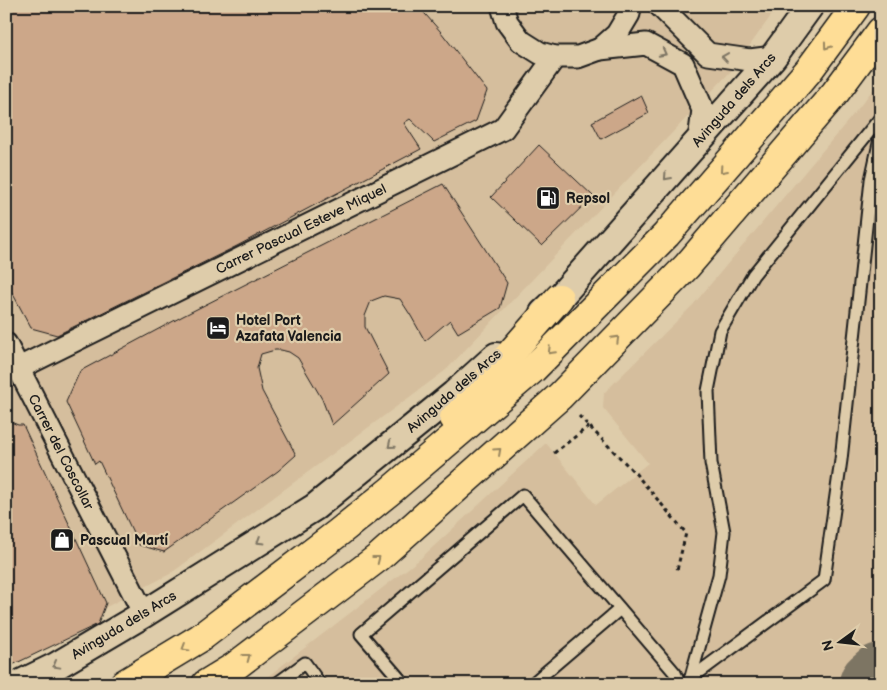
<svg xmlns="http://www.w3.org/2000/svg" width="887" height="690" font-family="'Balsamiq Sans',sans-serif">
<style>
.built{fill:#d5be9d}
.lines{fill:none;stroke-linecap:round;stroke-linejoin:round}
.taxiway{stroke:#7d7463;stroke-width:70}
.building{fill:#cca789;stroke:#1c1c1c}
.service-casing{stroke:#1c1c1c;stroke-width:15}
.minor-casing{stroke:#1c1c1c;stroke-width:25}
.tertiary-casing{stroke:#1c1c1c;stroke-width:30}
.motorway-casing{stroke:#1c1c1c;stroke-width:31}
.path{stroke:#1c1c1c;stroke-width:3;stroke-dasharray:4 4;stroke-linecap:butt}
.service{stroke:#deccaa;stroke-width:11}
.minor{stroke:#deccaa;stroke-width:21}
.tertiary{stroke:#deccaa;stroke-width:26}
.motorway{stroke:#fedd96;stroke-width:28}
.oneway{stroke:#98865f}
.oneway2{stroke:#7d7463}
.labels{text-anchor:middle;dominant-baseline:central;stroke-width:4.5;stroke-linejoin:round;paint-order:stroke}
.street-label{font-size:14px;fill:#1c1c1c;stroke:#deccaa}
.poi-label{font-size:14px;font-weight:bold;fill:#1c1c1c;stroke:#deccaa;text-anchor:start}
</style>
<rect width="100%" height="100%" fill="#deccaa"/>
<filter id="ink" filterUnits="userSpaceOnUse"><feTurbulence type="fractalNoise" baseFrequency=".02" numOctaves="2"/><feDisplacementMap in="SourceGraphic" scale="10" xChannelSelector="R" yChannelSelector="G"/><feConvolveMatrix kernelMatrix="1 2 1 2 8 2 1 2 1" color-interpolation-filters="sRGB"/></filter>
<g filter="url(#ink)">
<g class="built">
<polygon points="6,6 778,6 733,69 446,370 170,574 6,659"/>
<polygon points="881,79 881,684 258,684 420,559 546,443 596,505 648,463 603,408 604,393 693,305 857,110"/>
</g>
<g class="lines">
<polyline class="taxiway" points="874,684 881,678"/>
</g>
<g class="building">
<polygon points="6,6 418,6 441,32 487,91 476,121 434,142 410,119 404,123 421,149 237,246 57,335 31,328 6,281"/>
<polygon points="641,95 649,113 601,139 592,122"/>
<polygon points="539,145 593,196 542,246 491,197"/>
<polygon points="443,184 507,283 500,308 458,333 450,320 425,341 411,316 400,299 384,296 371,301 365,316 365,327 389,374 332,425 322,399 298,358 289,352 281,350 275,350 261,354 257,368 262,391 296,455 278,471 164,552 139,545 99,461 95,464 66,402 80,371 183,316"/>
<polygon points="6,420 18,425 23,425 106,603 98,624 6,668"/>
</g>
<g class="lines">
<defs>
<g id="service">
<polyline points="690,679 824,580 841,460 871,180 881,134"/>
<polyline points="276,684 305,663 320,684"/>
<polyline points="404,684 361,634 523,495 675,673 680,684"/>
<polyline points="532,684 620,609"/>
<polyline points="689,684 719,575 724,532 711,463 708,391 720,331 753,275 881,117"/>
</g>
<g id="minor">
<polyline points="502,6 507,22 521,41 540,53 555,57 578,57 600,49 617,34 629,14 630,6"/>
<polyline points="660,6 708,54 750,60 773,57"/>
<polyline points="600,49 646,44 683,64 703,110 699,140"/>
<polyline points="6,344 144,614"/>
<polyline points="6,368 19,368 503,129 555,57"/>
</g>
<g id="tertiary">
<polyline points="543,313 559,298 773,57 810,6"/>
<polyline points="19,684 56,666 144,614 315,507 454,394 496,356"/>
</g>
<g id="motorway">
<polyline points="454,418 559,298"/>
<polyline points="124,684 200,638 338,533 390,491 533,369 666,235 809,70 856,6"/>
<polyline points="206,684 234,667 379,557 560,396 687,266 835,93 881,31"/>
</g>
</defs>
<use href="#service" class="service-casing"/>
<use href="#minor" class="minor-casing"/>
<use href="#tertiary" class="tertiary-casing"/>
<use href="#motorway" class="motorway-casing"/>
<g class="path">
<polyline points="579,416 635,473 686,533 677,570"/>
<polyline points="554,453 589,426"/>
</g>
<use href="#service" class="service"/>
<use href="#minor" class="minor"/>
<use href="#tertiary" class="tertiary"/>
<use href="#motorway" class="motorway"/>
</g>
<defs><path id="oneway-chevron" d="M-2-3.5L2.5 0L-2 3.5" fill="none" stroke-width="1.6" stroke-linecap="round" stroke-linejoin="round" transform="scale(1.25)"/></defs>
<g class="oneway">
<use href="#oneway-chevron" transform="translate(827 46) rotate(126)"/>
<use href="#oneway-chevron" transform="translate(723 170) rotate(131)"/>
<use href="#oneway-chevron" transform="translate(616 339) rotate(-45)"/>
<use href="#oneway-chevron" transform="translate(551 351) rotate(135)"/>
<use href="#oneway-chevron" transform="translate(498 451) rotate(-42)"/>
<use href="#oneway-chevron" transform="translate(377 559) rotate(-38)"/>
<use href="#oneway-chevron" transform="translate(185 648) rotate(149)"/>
<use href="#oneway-chevron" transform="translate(247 657) rotate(-37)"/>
</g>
<g class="oneway2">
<use href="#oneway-chevron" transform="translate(663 53) rotate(28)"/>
<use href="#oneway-chevron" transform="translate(725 57) rotate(-172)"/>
<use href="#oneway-chevron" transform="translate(667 177) rotate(132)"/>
<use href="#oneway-chevron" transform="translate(391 445) rotate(141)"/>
<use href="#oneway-chevron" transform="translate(260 541) rotate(148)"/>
<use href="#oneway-chevron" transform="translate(56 665) rotate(151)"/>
</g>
</g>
<defs>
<symbol id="fuel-square" viewBox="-11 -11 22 22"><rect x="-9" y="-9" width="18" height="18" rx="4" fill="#1c1c1c" stroke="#deccaa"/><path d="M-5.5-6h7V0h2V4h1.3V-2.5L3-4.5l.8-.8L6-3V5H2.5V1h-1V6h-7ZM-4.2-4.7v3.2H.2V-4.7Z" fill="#fff"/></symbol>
<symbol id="hotel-square" viewBox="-11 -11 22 22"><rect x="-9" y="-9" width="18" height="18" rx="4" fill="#1c1c1c" stroke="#deccaa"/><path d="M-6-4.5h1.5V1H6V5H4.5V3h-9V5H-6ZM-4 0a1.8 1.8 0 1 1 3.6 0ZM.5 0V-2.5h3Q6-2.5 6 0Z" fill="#fff"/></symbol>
<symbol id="shop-square" viewBox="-11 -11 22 22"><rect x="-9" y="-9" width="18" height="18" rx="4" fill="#1c1c1c" stroke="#deccaa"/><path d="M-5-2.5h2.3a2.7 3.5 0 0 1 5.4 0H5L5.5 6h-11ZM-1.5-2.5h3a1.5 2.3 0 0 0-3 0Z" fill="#fff"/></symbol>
</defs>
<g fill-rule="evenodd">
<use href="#fuel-square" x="534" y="184" width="28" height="28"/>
<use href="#hotel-square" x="204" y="314" width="28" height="28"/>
<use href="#shop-square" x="48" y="526" width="28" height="28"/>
</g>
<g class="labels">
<g class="street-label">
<text transform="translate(734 100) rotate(-49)">Avinguda dels Arcs</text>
<text transform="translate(301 229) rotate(-26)">Carrer Pascual Esteve Miquel</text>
<text transform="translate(454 391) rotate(-41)">Avinguda dels Arcs</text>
<text transform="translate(61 452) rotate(63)">Carrer del Coscollar</text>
<text transform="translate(124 625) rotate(-31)">Avinguda dels Arcs</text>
</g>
<g class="poi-label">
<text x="566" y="198">Repsol</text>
<text x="236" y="320">Hotel Port<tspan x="236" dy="16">Azafata Valencia</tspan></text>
<text x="80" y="540">Pascual Martí</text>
</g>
</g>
<rect width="887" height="690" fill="none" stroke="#deccaa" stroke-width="25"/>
<rect x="12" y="12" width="862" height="665" fill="none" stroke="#1c1c1c" stroke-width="2" filter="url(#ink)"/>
<g transform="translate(840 642) rotate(255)" stroke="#deccaa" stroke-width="4" paint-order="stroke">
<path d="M0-4L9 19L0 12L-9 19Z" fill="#1c1c1c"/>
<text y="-8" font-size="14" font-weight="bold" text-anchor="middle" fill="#1c1c1c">N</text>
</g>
</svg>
